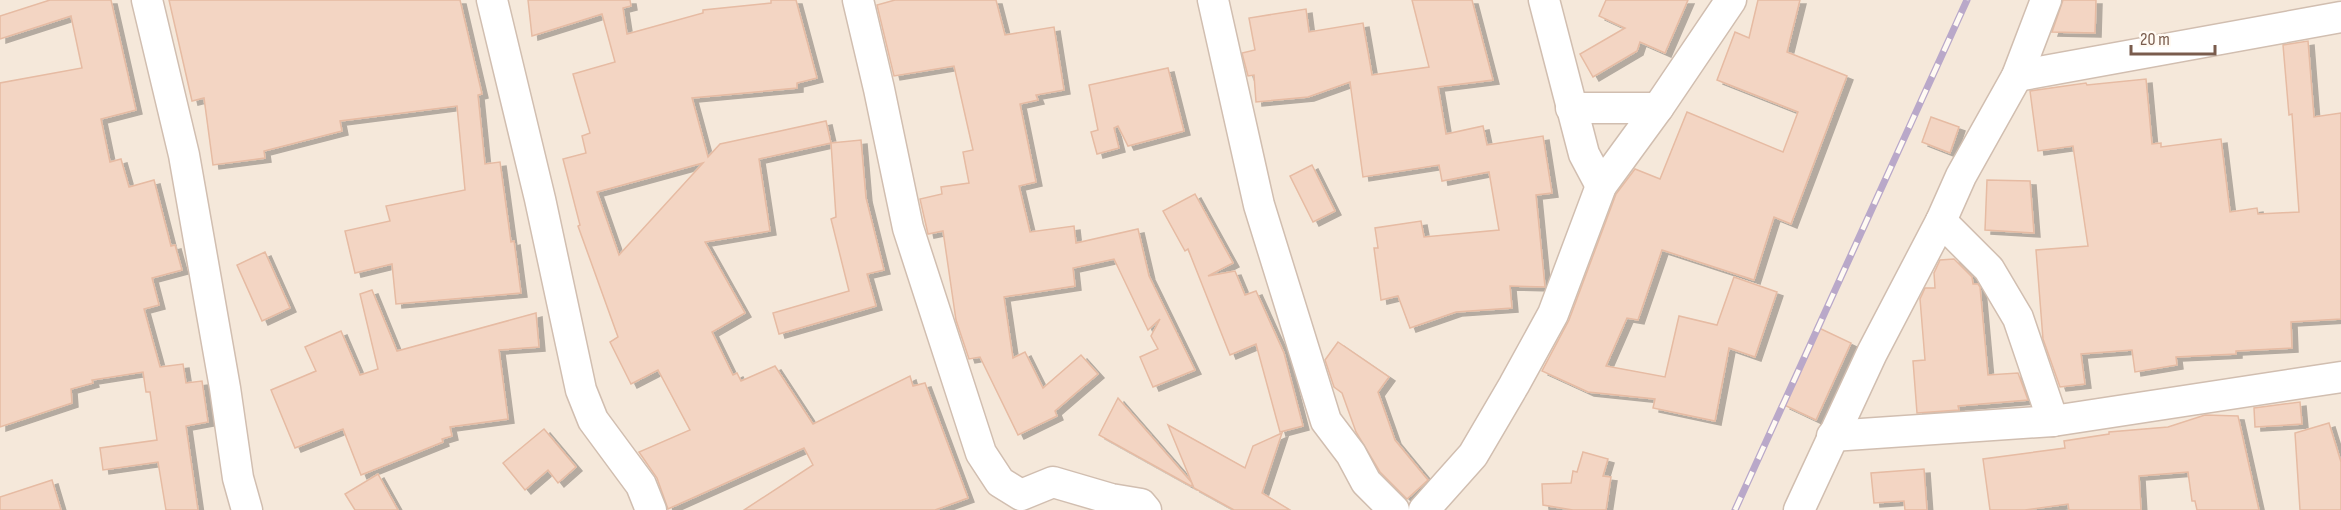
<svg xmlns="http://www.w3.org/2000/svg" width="2341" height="510" font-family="'Sofia Sans Condensed',sans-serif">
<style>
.residential{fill:#f5e8da}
.building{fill:#f3d5c3;stroke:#e6bba3;stroke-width:1.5;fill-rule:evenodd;filter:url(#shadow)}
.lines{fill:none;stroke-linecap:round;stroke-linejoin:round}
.minor-casing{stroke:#d1beb0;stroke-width:33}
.minor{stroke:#fff;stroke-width:30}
.rail-casing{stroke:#b9a8c9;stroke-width:7}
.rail{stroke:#fffaf3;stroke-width:4.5;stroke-dasharray:14;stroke-linecap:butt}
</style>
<defs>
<filter id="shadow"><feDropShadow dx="6" dy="4" stdDeviation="0" flood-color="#0004"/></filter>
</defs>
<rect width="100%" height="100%" fill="#fdf6ec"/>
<rect class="residential" x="0" y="0" width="2341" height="510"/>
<g class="building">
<polygon points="50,0 111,0 136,110 101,119 110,162 121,159 129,187 154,180 171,246 175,245 182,270 152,278 159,305 144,309 160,367 183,364 186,383 202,381 208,422 186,426 198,510 166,510 158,462 103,470 100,448 157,440 150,392 146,392 143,372 92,380 93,383 71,389 72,403 0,427 0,83 82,68 71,16 0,39 0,16"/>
<polygon points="169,0 460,0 482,94 478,95 485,164 500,162 511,242 514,241 521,293 396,304 392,264 355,273 345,231 390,221 386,206 465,190 457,106 340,121 342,131 264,151 265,158 213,165 204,98 192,101"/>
<path d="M 528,0 L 630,0 L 631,6 L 623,8 L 627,34 L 703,13 L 703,10 L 771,3 L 771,0 L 796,0 L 817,78 L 797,83 L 797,88 L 692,98 L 708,157 L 720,144 L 826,121 L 831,143 L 861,140 L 866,198 L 884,270 L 867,274 L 876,306 L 779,334 L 773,313 L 849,291 L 831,219 L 836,217 L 831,143 L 759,159 L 770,231 L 705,242 L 745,313 L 712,332 L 733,375 L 737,373 L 741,381 L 775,366 L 813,424 L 910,376 L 913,386 L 925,383 L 968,498 L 935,510 L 744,510 L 813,465 L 804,448 L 668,509 L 657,478 L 639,452 L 690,430 L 658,370 L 631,384 L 610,342 L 618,337 L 578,226 L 580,225 L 563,159 L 586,153 L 582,136 L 590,133 L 573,74 L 615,62 L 602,14 L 532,36 ZM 703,163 L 619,255 L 597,192 Z"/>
<polygon points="895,0 996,0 1005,35 1054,27 1064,90 1036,95 1038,100 1020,104 1036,182 1019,186 1030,232 1074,226 1076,243 1138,229 1149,276 1195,370 1153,387 1140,357 1158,349 1151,336 1160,319 1148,330 1114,259 1073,268 1075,286 1004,297 1013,358 1025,352 1043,388 1081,355 1098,374 1055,411 1057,416 1018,435 980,357 969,359 956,320 943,231 928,234 920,199 942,194 941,187 969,183 963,152 973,150 954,66 894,76 877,5"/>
<polygon points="1412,0 1472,0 1493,80 1438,87 1446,134 1483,126 1487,145 1543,136 1552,193 1536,195 1545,287 1510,286 1512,308 1456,312 1410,328 1398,296 1381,300 1374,248 1378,248 1375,228 1421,221 1424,237 1499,230 1489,172 1442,181 1439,165 1363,177 1350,82 1308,97 1256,102 1254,75 1248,76 1242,53 1255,50 1249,18 1306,9 1309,32 1363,23 1372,75 1429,67"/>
<polygon points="1606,0 1688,0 1665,53 1640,42 1637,51 1593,77 1580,54 1625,28 1599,16"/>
<polygon points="1758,0 1800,0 1787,52 1847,76 1791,224 1774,217 1754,280 1662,250 1638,320 1627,318 1606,366 1665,377 1679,316 1717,325 1734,277 1777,292 1755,357 1729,348 1715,421 1653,408 1655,399 1588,392 1542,371 1569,320 1616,194 1635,169 1660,179 1687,112 1783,152 1798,112 1717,80 1735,32 1749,38"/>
<polygon points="2063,0 2096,0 2095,33 2052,32"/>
<polygon points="2308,41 2314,117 2341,113 2341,319 2291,322 2292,348 2236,351 2236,354 2176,357 2177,365 2135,372 2132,350 2081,354 2085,384 2060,387 2043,339 2036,250 2088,246 2073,146 2038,151 2030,91 2086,83 2087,85 2146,79 2152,144 2161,143 2161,147 2221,139 2230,212 2257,208 2258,214 2299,212 2292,114 2289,115 2283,45"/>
<polygon points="1168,68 1184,131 1128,146 1118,126 1114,128 1119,148 1097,154 1091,132 1098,130 1089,85"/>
<polygon points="1931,117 1959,127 1950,153 1922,142"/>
<polygon points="1312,165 1335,211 1313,222 1290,176"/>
<polygon points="1987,180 2030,181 2034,233 1985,230"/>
<polygon points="1195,194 1233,263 1208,276 1235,271 1245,295 1256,291 1284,353 1303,426 1280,432 1256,344 1230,355 1188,249 1185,251 1163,211"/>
<polygon points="265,252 290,308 262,321 237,265"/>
<polygon points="1954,259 1972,277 1973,284 1978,284 1980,287 1988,375 2018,373 2028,400 1958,406 1959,410 1917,413 1913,361 1925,360 1920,299 1925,288 1935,288 1934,273 1940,260"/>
<polygon points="372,290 397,351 536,313 539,347 499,350 508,419 450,427 452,436 442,439 443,442 361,475 343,429 295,448 271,390 316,371 305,347 341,331 360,375 378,369 360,294"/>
<polygon points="1819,328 1851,343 1816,420 1784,405"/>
<polygon points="1338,342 1389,377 1378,392 1395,440 1428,480 1407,499 1380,472 1356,432 1342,393 1334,387 1325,360"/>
<polygon points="1118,398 1193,484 1191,486 1099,435"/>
<polygon points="2300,402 2302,424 2255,427 2254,408"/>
<polygon points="2205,415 2238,416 2259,510 2197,510 2195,501 2192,501 2188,472 2139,476 2141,510 2069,510 2068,504 2025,510 1990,510 1983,459 2065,448 2064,441 2109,434 2109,432 2168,427"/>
<polygon points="2329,423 2341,462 2341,510 2300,510 2295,433"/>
<polygon points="1168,425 1245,468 1253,446 1282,433 1262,493 1290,510 1234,510 1194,488"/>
<polygon points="544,429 576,467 558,483 548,470 525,490 503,463"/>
<polygon points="1583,452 1608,459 1603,476 1611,477 1606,510 1573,510 1543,505 1542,484 1571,483 1573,471 1577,472"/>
<polygon points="1924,469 1927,510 1905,510 1904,501 1874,503 1871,473"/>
<polygon points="378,474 398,510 355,510 345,494"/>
<polygon points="52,480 61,510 0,510 0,497"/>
</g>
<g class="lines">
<defs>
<g id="minor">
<polyline points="147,0 184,155 225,388 238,478 247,510"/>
<polyline points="492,0 540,199 581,390 593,420 641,485 651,510"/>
<polyline points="858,0 879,89 908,228 981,453 1000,482 1021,495 1053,482 1111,499 1141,504 1146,510"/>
<polyline points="1213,0 1259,205 1326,421 1351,454 1366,482 1394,510"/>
<polyline points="1544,0 1584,154 1601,186"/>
<polyline points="2017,76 2341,17"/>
<polyline points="1571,108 1658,108"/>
<polyline points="1941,221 1989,269 2018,318 2053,421"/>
<polyline points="1832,436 2053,421 2341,377"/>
<polyline points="1424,510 1473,455 1514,385 1553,314 1601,186 1658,108 1731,0"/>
<polyline points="1799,510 1872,353 1941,221 1961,176 2017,76 2046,0"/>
</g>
</defs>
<use href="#minor" class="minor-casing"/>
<use href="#minor" class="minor"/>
<defs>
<polyline id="rail" points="1735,510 1967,0"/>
</defs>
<use href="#rail" class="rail-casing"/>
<use href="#rail" class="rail"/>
</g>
<path d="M2131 45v9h84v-9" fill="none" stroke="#7a5c4d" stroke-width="3"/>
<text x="2140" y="45" font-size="18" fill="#7a5c4d" stroke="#fffaf3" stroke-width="4.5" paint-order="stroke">20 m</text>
</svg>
